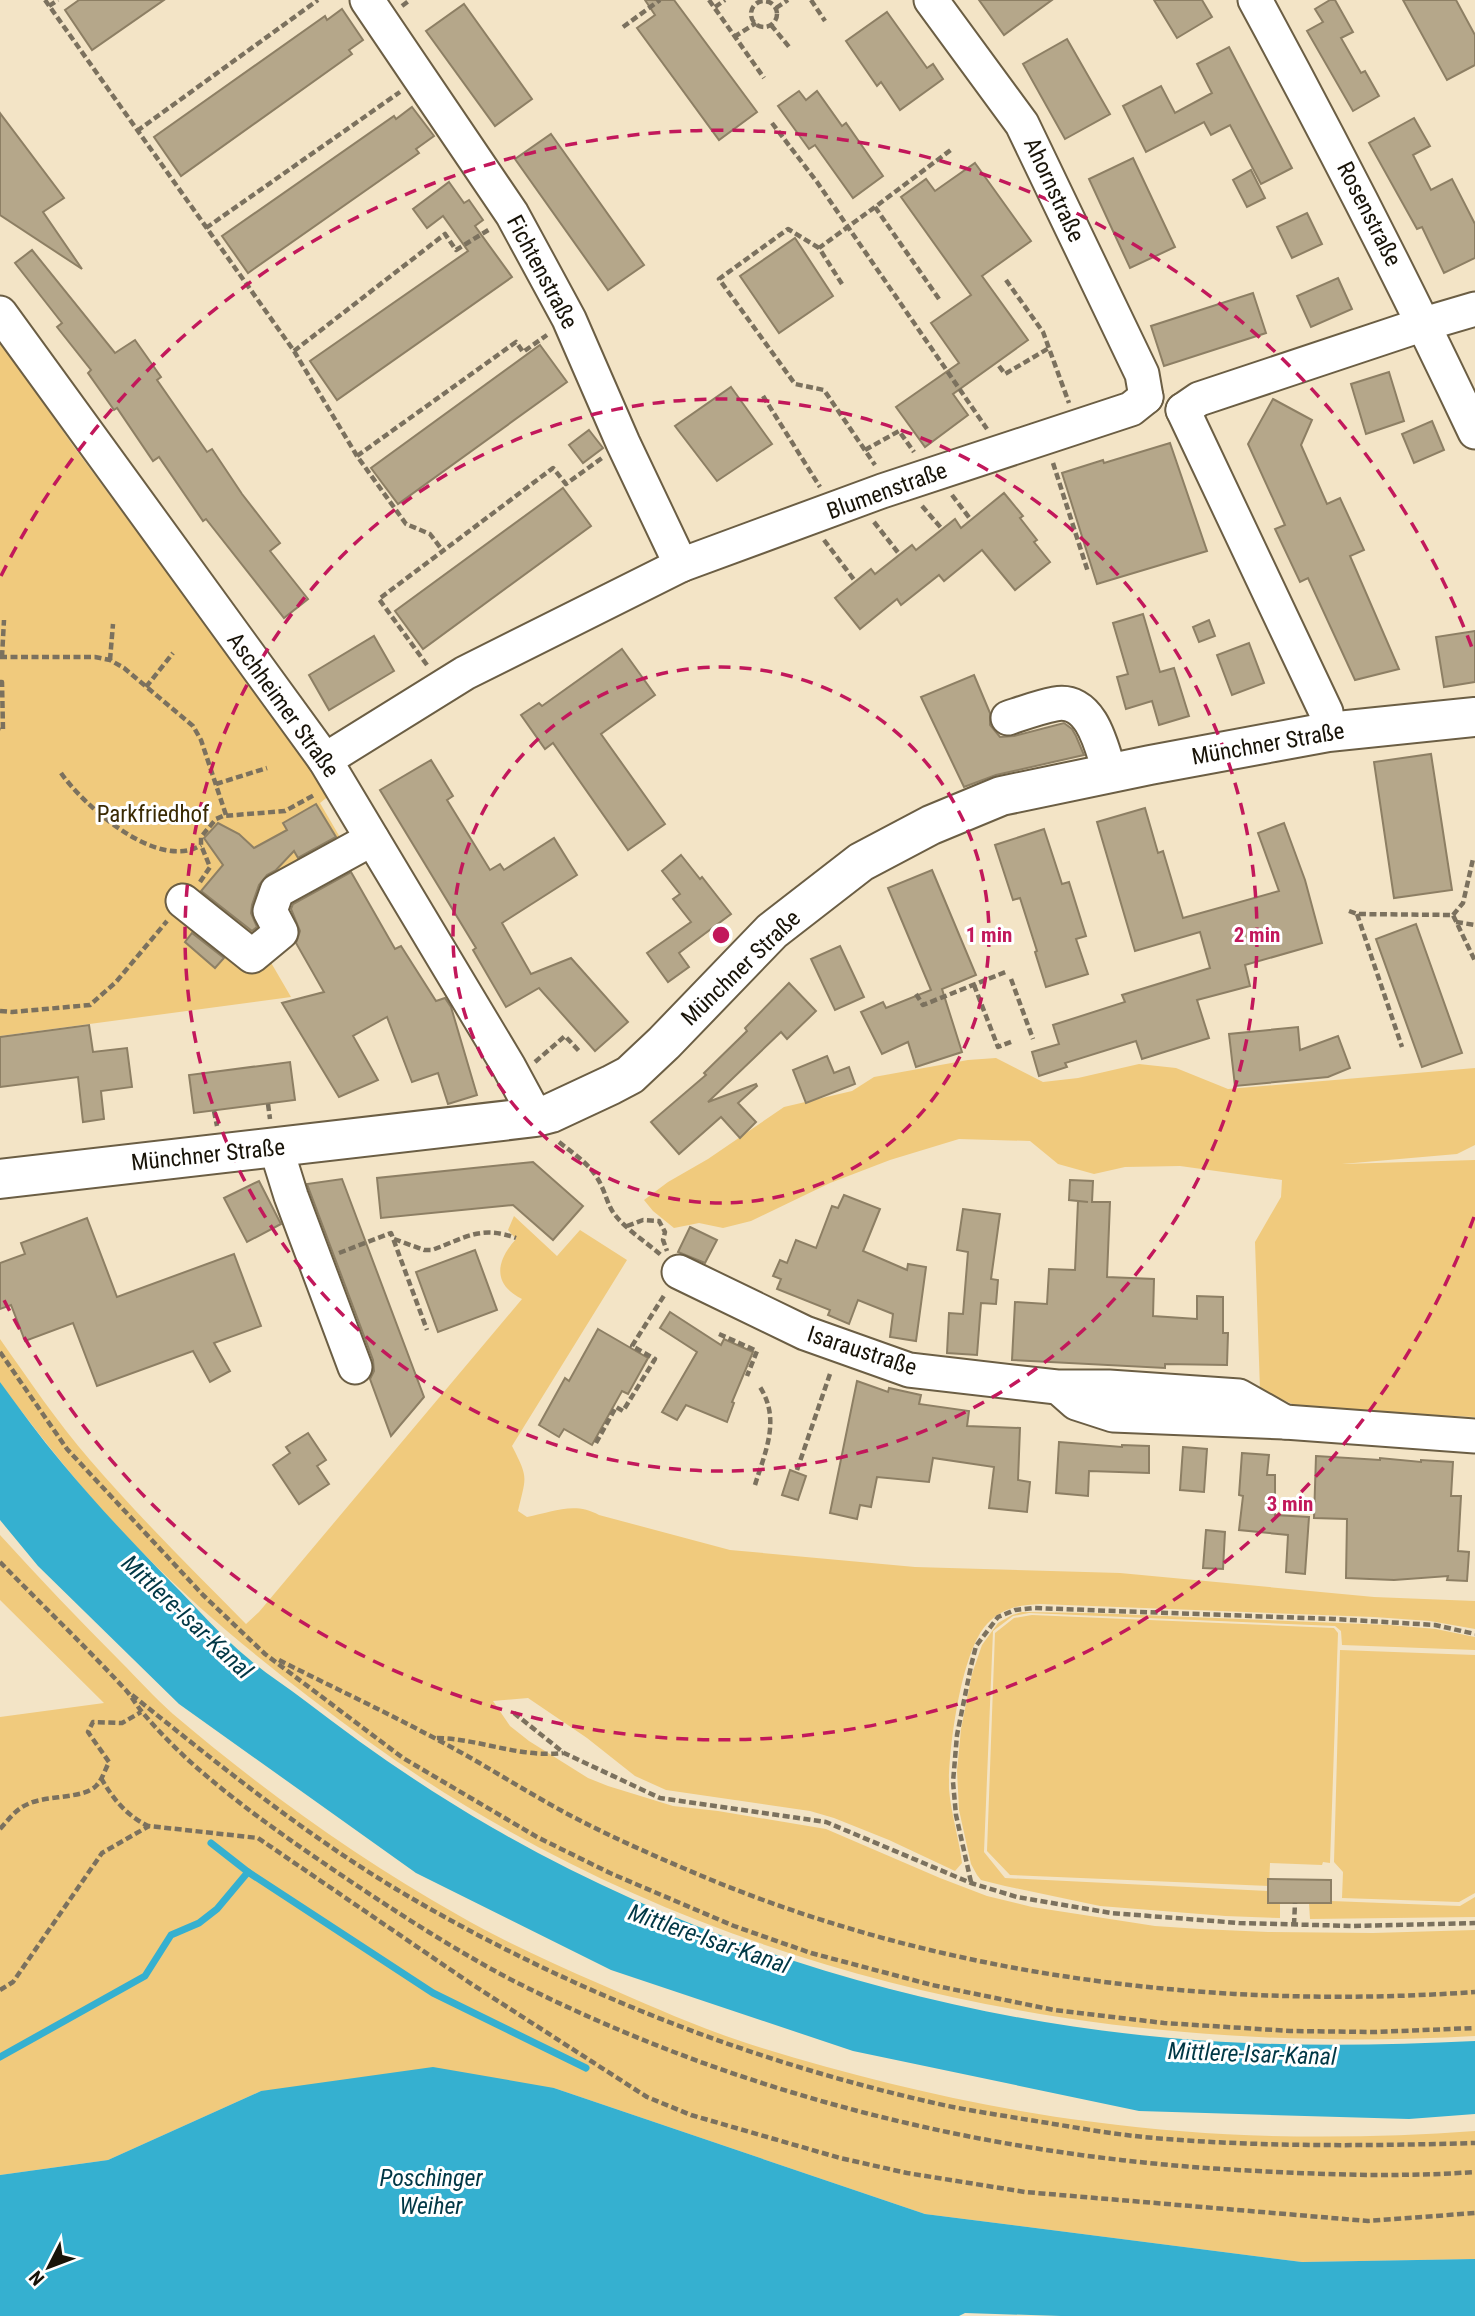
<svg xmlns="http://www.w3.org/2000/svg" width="1475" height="2316" font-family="'Roboto Condensed',sans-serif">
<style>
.green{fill:#f0ca7d}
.water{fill:#35b0d0}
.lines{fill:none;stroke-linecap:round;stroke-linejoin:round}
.stream{stroke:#35b0d0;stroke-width:7}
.building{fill:#b5a78a;stroke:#8d7f64;stroke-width:2}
.minor-casing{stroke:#6b5e44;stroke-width:37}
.major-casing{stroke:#6b5e44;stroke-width:42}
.path{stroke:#7b715e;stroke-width:4.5;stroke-dasharray:7 3.5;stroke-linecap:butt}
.minor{stroke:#fff;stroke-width:33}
.major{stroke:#fff;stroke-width:38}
.ring{fill:none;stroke:#c2185b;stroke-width:3.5;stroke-dasharray:12 9}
.labels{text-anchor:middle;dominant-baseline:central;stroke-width:6;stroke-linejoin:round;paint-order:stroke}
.street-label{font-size:23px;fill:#181308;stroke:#fff}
.park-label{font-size:23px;fill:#3a2a03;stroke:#fff}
.water-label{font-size:24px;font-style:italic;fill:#003745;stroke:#fff}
.centre{fill:#c2185b;stroke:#fff;stroke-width:3.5}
.ring-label{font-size:21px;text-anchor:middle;font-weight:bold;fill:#c2185b;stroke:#fff;stroke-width:6;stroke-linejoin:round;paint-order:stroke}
</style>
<rect width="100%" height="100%" fill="#f3e4c6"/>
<g class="green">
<polygon points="0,341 74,447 331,794 320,803 355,863 275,910 266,954 291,997 0,1036"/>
<polygon points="996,1058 1043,1082 1078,1078 1139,1064 1176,1068 1228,1089 1475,1068 1475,1145 1457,1154 1342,1164 1475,1160 1475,1417 1306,1410 1260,1390 1255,1242 1281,1197 1282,1180 1180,1166 1125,1167 1094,1174 1058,1164 1030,1141 959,1139 890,1160 830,1183 751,1221 723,1228 699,1223 674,1228 653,1211 644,1200 668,1182 708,1159 784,1107 852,1091 874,1077 968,1060"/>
<path d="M 514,1216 L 557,1256 L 580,1230 L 627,1260 L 512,1446 C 529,1479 526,1476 518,1511 L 527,1517 C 552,1512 575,1501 599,1515 L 730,1550 L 915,1567 L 1120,1573 L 1374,1597 L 1475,1601 L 1475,1629 L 1430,1621 L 1374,1617 L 1040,1604 C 1019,1605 1002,1608 987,1624 C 961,1651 948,1751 949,1789 C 951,1814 959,1838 962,1863 L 955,1871 L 889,1840 L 834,1818 L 810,1811 L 666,1790 L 635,1776 L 587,1738 L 528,1698 L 493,1701 L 510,1726 L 529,1741 L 588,1778 L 608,1786 L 673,1806 L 718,1811 L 826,1829 L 940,1878 L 987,1896 L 1032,1907 L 1155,1926 L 1200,1929 L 1268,1932 L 1373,1933 L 1475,1930 L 1475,2036 C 1124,2056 769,1989 466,1806 C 411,1773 360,1736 309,1697 C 252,1653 196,1607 145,1555 C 102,1513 63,1465 26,1417 C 20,1408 4,1392 0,1382 C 0,1373 0,1350 0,1339 C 29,1380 57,1422 90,1460 C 139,1517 193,1570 246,1624 L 259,1612 L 522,1299 C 492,1284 496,1261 516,1239 L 508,1230 Z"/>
<path d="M 0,1535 C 39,1578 79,1620 120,1661 C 138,1679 155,1698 173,1714 C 261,1789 357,1858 458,1915 C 503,1941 552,1963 600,1984 C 653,2007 706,2031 762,2048 C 870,2081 982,2108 1094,2122 C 1219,2139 1350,2140 1475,2131 L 1475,2259 L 1302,2262 L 925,2214 L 554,2088 L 261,2091 L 108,2160 L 0,2175 L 0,1717 L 104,1703 L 0,1600 Z"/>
<polygon points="1022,1612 1092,1613 1390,1625 1436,1629 1475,1637 1475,1650 1342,1645 1341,1631 1335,1626 1029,1613 1013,1616 993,1631 984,1852 1005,1878 1268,1891 1280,1903 1280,1918 1225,1916 1100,1906 1005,1886 981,1880 977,1875 971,1864 959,1810 957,1771 961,1729 972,1674 982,1645 998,1623 1012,1615"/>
<polygon points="1032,1615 1334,1628 1338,1633 1330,1863 1323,1862 1322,1865 1270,1863 1269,1886 1010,1875 987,1851 995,1633 1014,1618"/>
<polygon points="1340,1650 1475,1655 1475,1893 1459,1902 1342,1898 1343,1872 1334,1862"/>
<polygon points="1475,1897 1475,1917 1310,1919 1309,1903 1331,1903 1331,1901 1460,1906"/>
</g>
<g class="water">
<path d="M 0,1382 C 20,1409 40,1437 62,1463 C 96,1504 133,1543 171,1582 C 197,1608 221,1636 249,1659 C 266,1674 286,1686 304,1700 C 365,1747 427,1790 493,1828 C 697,1946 936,2017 1170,2038 C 1271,2047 1373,2046 1475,2041 L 1475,2114 L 1409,2119 L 1139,2111 L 853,2051 L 611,1970 L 416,1873 L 179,1704 L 38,1566 L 0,1520 Z"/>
<polygon points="433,2067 554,2088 925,2214 1302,2262 1475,2259 1475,2316 1061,2316 965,2313 959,2316 0,2316 0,2175 108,2160 261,2091"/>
</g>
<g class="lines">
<g class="stream">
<polyline points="211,1843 248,1872 433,1993 586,2068"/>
<polyline points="0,2057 145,1976 171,1935 199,1923 217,1909 248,1872"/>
</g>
</g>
<g class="building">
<polygon points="79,0 164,0 92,50 65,10"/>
<polygon points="645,0 674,0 757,112 719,140 637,28 655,15"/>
<polygon points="979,0 1052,0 1004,35"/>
<polygon points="1154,0 1202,0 1212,17 1177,38"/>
<polygon points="1330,0 1335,0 1353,32 1341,38 1361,73 1365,71 1379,96 1353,111 1307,31 1323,22 1315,9"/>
<polygon points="1403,0 1456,0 1475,35 1475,65 1447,80"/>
<polygon points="464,4 532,99 495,126 426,31"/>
<polygon points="342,9 363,40 349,50 352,54 181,176 154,137 325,16 327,20"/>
<polygon points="887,12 927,68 933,64 943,79 900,110 881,82 877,86 846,41"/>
<polygon points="1067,39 1110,114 1065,139 1023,64"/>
<polygon points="1229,47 1292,168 1261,184 1230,125 1211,135 1204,122 1146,152 1123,106 1161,86 1175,113 1212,93 1197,64"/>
<polygon points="799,91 806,100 817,91 842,126 846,123 883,176 853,198 815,145 809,149 778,106"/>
<polygon points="412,107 434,136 416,149 419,153 248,273 222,236 394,116 396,119"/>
<polygon points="0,113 64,198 43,212 82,269 0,215"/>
<polygon points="1414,118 1430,146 1413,155 1431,190 1452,179 1475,224 1475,258 1444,273 1422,227 1417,229 1369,143"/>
<polygon points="551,134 644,265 608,290 515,159"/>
<polygon points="1133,158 1175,247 1130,268 1089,179"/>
<polygon points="975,163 1031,241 982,276 1028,340 953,394 968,415 925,447 896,407 959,363 931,323 971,295 901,197 926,179 935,191"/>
<polygon points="1251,170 1265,198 1247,207 1233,180"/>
<polygon points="449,182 464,203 469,200 483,220 475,226 512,277 337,400 310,361 468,251 443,216 427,228 413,209"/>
<polygon points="1307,213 1322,244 1292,258 1277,227"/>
<polygon points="795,238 833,296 779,333 740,276"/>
<polygon points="32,250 115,353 135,340 161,377 157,380 207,452 212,449 242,494 280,543 270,551 308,599 284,618 206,519 203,521 159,457 153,461 117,408 114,410 88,373 91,370 57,327 62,323 15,263"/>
<polygon points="1338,278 1352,309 1311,327 1297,296"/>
<polygon points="1253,293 1266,333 1164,366 1151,326"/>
<polygon points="540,345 567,382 398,504 371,468"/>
<polygon points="1389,372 1404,421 1366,434 1351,384"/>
<polygon points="731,387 772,444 717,481 675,426"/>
<polygon points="1273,399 1312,420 1301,445 1327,504 1340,498 1364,550 1350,556 1399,669 1355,680 1308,578 1300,582 1275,529 1285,525 1248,444"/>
<polygon points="1432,421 1444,450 1414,463 1402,434"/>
<polygon points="589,430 603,448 583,463 569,445"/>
<polygon points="1170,443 1207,551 1097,584 1062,473 1103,460 1104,463"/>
<polygon points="563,488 591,526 423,649 395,611"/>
<polygon points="1004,493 1023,516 1020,518 1037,540 1034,542 1050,562 1015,590 982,550 944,581 939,575 901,605 897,599 860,629 835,598 871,569 875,574 912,545 916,550 955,519 961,528"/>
<polygon points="1143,614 1160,672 1174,668 1189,716 1159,725 1152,701 1126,709 1117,677 1128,674 1113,623"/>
<polygon points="1209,620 1215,636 1199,642 1193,627"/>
<polygon points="1475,631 1475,682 1444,687 1436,637"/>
<polygon points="374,636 394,671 329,710 309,675"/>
<polygon points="1249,643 1264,683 1232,695 1217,655"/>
<polygon points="622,649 655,695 601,734 665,824 628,850 553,743 545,749 521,715 539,703 542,706"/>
<polygon points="974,675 990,713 990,725 1000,737 1014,736 1064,723 1072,729 1076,736 1084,755 996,775 964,787 921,697"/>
<polygon points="1431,754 1452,890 1394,898 1374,762"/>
<polygon points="431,760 453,796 447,800 490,870 500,864 504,870 554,838 577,875 502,923 531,974 571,958 628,1022 595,1051 539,988 506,1007 473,950 476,948 380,790"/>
<polygon points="316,804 336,837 298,858 294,851 276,870 267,875 259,885 252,905 251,913 257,927 252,931 201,891 223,865 204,838 218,823 239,834 254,848 287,830 283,823"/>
<polygon points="1145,808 1158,853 1163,851 1183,918 1279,891 1258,833 1284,823 1305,880 1322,943 1245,965 1250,986 1197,1000 1209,1038 1142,1059 1136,1041 1065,1063 1067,1067 1039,1076 1032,1052 1059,1044 1053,1025 1125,1002 1122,995 1210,968 1200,932 1135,951 1097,822"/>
<polygon points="1044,829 1062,884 1069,882 1086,936 1076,939 1088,974 1046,987 1035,952 1037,951 1020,898 1013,900 995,845"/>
<polygon points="681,855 700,879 702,877 731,914 679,953 689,967 668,982 647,953 691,922 673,899 680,894 662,871"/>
<polygon points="932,870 976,975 942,989 962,1052 916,1067 908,1042 882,1054 861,1012 883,1002 886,1008 931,990 888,888"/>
<polygon points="351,872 395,949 401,946 436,1001 445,998 451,1007 477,1095 448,1104 438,1073 412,1082 387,1017 353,1036 378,1080 339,1097 282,1003 324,992 296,943 300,931 291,909 293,904"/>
<polygon points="1416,924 1462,1053 1422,1067 1376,939"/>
<polygon points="192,933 224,958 215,968 185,942"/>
<polygon points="840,946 864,997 835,1010 811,959"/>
<polygon points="789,983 816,1011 787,1039 781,1032 708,1102 756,1084 757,1086 738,1103 756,1122 740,1138 721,1117 679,1154 651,1122 706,1075 704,1073 747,1031 745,1028"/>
<polygon points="89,1025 93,1052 127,1048 132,1087 101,1091 104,1119 83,1122 78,1077 0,1087 0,1037"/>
<polygon points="1298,1027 1300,1050 1338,1036 1350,1068 1328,1077 1235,1086 1229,1034"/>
<polygon points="827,1056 834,1073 849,1067 855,1084 806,1103 793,1070"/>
<polygon points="290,1062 295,1100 194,1113 189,1075"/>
<polygon points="533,1162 583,1206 553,1240 513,1205 381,1218 377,1178"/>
<polygon points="342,1179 424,1397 391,1436 370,1379 374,1371 373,1360 307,1184"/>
<polygon points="1070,1180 1093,1181 1092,1202 1110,1202 1107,1277 1154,1279 1153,1316 1197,1319 1197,1296 1223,1297 1223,1333 1228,1333 1227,1365 1165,1364 1165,1368 1012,1360 1015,1302 1047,1304 1049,1269 1075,1270 1078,1201 1088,1202 1069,1200"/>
<polygon points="259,1181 281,1224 247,1242 224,1198"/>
<polygon points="844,1195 880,1209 863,1251 907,1270 908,1264 926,1267 916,1341 890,1337 893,1314 858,1300 849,1324 828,1315 830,1310 777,1289 781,1279 773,1276 780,1260 787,1263 796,1240 816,1248 832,1206 838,1208"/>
<polygon points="963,1209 1000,1214 991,1279 998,1280 996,1304 981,1303 977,1355 947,1353 949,1313 963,1314 968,1252 957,1250"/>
<polygon points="87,1218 117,1297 234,1254 261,1326 214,1343 230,1371 210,1382 193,1351 97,1386 73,1323 25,1341 11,1305 0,1309 0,1263 25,1254 21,1243"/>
<polygon points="690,1227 717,1240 705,1263 678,1252"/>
<polygon points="475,1250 497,1310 438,1332 416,1272"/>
<polygon points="670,1312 721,1345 724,1339 753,1352 732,1402 734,1403 727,1422 686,1405 677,1420 662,1412 697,1352 660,1328"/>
<polygon points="598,1329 648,1358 628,1394 622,1391 592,1445 564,1429 559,1437 539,1425 565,1378 569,1381"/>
<polygon points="857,1381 888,1392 889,1388 921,1395 919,1404 969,1411 967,1426 1020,1428 1018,1480 1030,1482 1027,1512 989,1508 994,1467 933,1458 929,1482 877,1477 871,1507 860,1505 857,1519 830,1513"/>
<polygon points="308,1433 326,1460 317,1466 329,1484 299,1504 273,1465 290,1453 286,1447"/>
<polygon points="1059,1442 1122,1447 1122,1445 1149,1446 1149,1473 1089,1471 1088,1496 1056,1493"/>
<polygon points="1183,1447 1207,1449 1204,1492 1180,1490"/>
<polygon points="1242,1453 1269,1455 1267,1475 1275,1475 1275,1515 1309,1517 1305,1574 1286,1572 1288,1535 1239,1530 1243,1496 1239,1495"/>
<polygon points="1316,1456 1380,1460 1380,1458 1421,1462 1421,1460 1453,1462 1451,1496 1461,1496 1458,1551 1469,1552 1467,1581 1447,1580 1448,1576 1394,1580 1346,1578 1347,1519 1314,1518"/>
<polygon points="790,1470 806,1476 798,1500 782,1495"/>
<polygon points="1206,1530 1225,1532 1223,1569 1203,1568"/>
<polygon points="1268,1879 1331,1880 1331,1903 1268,1903"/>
</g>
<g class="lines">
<defs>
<g id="minor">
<polyline points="367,0 512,214 569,319 623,443 681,565"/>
<polyline points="931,0 1022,124 1142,374 1146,397"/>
<path d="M 1255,0 C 1332,142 1406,286 1475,432"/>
<polyline points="0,313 325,760 509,1067 536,1117"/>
<polyline points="1183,410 1326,712 1328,732"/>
<polyline points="1183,410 1199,399 1424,324 1475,309"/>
<path d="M 1008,718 C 1023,713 1039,707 1055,704 C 1092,697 1102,748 1110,774"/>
<polyline points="325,760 465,673 681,565 882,491 1131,409 1146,397"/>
<polyline points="183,901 252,956 281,932 270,911 277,891 372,839"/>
<polyline points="276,1148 291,1196 355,1367"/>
<polyline points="679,1272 805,1333 909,1370 1057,1387 1109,1387 1239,1396 1285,1422"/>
<polyline points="1059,1388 1076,1403 1113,1415 1285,1422 1475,1436"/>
</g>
<polyline id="major" points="0,1179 536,1117 551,1113 611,1085 630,1075 664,1043 772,931 861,862 931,825 1001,796 1150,765 1328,732 1475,717"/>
</defs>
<use href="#minor" class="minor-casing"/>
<use href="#major" class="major-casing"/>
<g class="path">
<polyline points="45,0 294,351 357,456 406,524 430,534 443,551"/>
<polyline points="709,0 764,78"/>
<polyline points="811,0 825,21"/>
<circle cx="764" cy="14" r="13"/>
<polyline points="49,6 58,0"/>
<polyline points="402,6 410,0"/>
<polyline points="715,7 725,0"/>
<polyline points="776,8 788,0"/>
<polyline points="771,25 790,48"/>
<polyline points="623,27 660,0"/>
<polyline points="734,37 756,23"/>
<polyline points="772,123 817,182 987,429"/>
<polyline points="137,131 318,0"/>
<polyline points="206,228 400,92"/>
<polyline points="819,248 788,229 719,279 795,384 824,390 875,465"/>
<polyline points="1006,280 1043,332 1069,403"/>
<polyline points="842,284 819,248 875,207"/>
<polyline points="939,299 875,207 952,149"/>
<polyline points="294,351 445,234 456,250 490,229"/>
<polyline points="999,366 1005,374 1049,348"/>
<polyline points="763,396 820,487"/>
<polyline points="865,450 899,431 914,452"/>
<polyline points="357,456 516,342 523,352 547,335"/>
<polyline points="1053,463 1088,572"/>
<polyline points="952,495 971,520"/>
<polyline points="922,506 942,529"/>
<polyline points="874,522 900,555"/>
<polyline points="824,540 855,581"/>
<polyline points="0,657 95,657 110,660 124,668 193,726 201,740 226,815"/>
<polyline points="2,657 4,620"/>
<polyline points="110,660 113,624"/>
<polyline points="427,665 379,599 553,468 566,484 602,458"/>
<polyline points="0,682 2,682 3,730 0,729"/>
<polyline points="146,687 173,653"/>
<path d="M 61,773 C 84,806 158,872 201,845"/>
<polyline points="216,784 267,768"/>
<polyline points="200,882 210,867 201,845 201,837 216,819 223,816 285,811 316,794"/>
<polyline points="1349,911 1357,914 1453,915 1475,961"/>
<polyline points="1357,914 1402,1047"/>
<polyline points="1453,915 1463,903 1473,859"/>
<polyline points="1456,922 1475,925"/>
<polyline points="1011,979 1033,1039"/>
<polyline points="974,985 998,1047 1013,1041"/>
<polyline points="916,994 923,1005 1008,971"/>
<polyline points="0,1011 12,1012 90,1005 116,982 167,921"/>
<polyline points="535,1062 565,1036 580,1052"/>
<polyline points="268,1104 270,1119"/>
<polyline points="214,1111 217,1126"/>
<path d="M 559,1142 C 575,1155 592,1165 601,1185 C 606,1195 608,1206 615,1215 C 627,1230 646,1242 661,1255"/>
<polyline points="627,1226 643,1220 659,1221 665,1232 663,1240 667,1251"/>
<path d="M 394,1239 L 424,1250 L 432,1250 C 465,1238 480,1225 516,1238"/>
<polyline points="339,1253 391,1233 427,1330"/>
<polyline points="719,1334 757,1351 747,1376"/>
<polyline points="0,1352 67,1449 203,1595 265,1654 403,1758 537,1837 610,1873 734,1926 811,1953 932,1985 1054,2010 1164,2023 1290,2031 1374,2032 1475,2028"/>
<polyline points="596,1443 616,1407 623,1411 655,1359 632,1346 665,1294"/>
<polyline points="797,1470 831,1371"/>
<path d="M 755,1485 C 765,1452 781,1420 760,1387"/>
<path d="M 0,1562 C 41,1604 83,1644 123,1687 C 131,1695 136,1705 143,1713 C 159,1732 178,1751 196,1767 C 244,1809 297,1845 350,1881 C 401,1915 452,1948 506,1977 C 739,2097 997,2159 1258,2171 C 1331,2175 1403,2177 1475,2172"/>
<path d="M 279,1660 C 332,1687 386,1712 438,1740 C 486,1765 532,1796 581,1821 C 622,1842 666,1861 709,1879 C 950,1978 1216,2010 1475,1992"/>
<path d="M 132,1695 C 217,1763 303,1833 396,1889 C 562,1988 742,2059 930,2102 C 959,2109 988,2113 1017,2118 C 1062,2125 1108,2134 1154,2138 C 1260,2147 1368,2146 1475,2143"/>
<polyline points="514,1713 564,1753 660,1798 826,1822 971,1883 1017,1897 1111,1913 1239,1923 1354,1926 1475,1923"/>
<path d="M 437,1738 C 480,1739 520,1758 563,1753"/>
<path d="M 101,1778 C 113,1799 126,1815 148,1826"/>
<path d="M 0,1829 C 9,1819 16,1809 28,1804 C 47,1795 83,1799 96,1786 C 102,1780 105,1770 109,1762 L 88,1732 L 93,1722 L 122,1723 L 141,1712"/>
<polyline points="971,1882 956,1815 953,1782 957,1735 971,1666 976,1646 998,1617 1015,1610 1033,1608 1334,1619 1435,1625 1475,1634"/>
<polyline points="1294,1925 1295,1903"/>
<polyline points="0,1990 13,1982 102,1853 149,1826 258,1838 470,1983 591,2061 647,2097 691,2115 840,2158 907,2173 1025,2192 1368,2221 1475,2213"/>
</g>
<use href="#minor" class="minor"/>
<use href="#major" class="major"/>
</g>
<g class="ring">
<circle cx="721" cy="935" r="268"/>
<circle cx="721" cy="935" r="536"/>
<path d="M1474 1217A804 804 0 0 1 1 1294M1 576A804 804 0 0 1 1474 653"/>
</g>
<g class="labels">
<g class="street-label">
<text transform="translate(1054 190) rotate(65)">Ahornstraße</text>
<text transform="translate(1369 214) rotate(63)">Rosenstraße</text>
<text transform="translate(542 272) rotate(62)">Fichtenstraße</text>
<text transform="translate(887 491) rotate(-20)">Blumenstraße</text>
<text transform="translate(283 705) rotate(54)">Aschheimer Straße</text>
<text transform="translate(1268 744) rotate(-10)">Münchner Straße</text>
<text transform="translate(741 968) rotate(-44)">Münchner Straße</text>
<text transform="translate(208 1155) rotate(-6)">Münchner Straße</text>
<text transform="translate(862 1351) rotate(18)">Isaraustraße</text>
</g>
<g class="park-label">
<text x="153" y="814">Parkfriedhof</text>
</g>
<g class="water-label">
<text transform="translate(187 1617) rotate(43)">Mittlere-Isar-Kanal</text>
<text transform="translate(709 1939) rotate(19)">Mittlere-Isar-Kanal</text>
<text transform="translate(1252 2054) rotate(2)">Mittlere-Isar-Kanal</text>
<text x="431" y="2178">Poschinger<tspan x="431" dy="28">Weiher</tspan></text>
</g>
</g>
<circle cx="721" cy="935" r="10" class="centre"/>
<g class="ring-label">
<text x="989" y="942">1 min</text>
<text x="1257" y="942">2 min</text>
<text x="1290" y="1511">3 min</text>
</g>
<g transform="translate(49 2267) rotate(228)" stroke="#ffffff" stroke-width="5" paint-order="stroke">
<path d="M0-5L12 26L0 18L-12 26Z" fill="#181308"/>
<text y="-10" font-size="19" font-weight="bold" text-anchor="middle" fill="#181308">N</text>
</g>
</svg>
